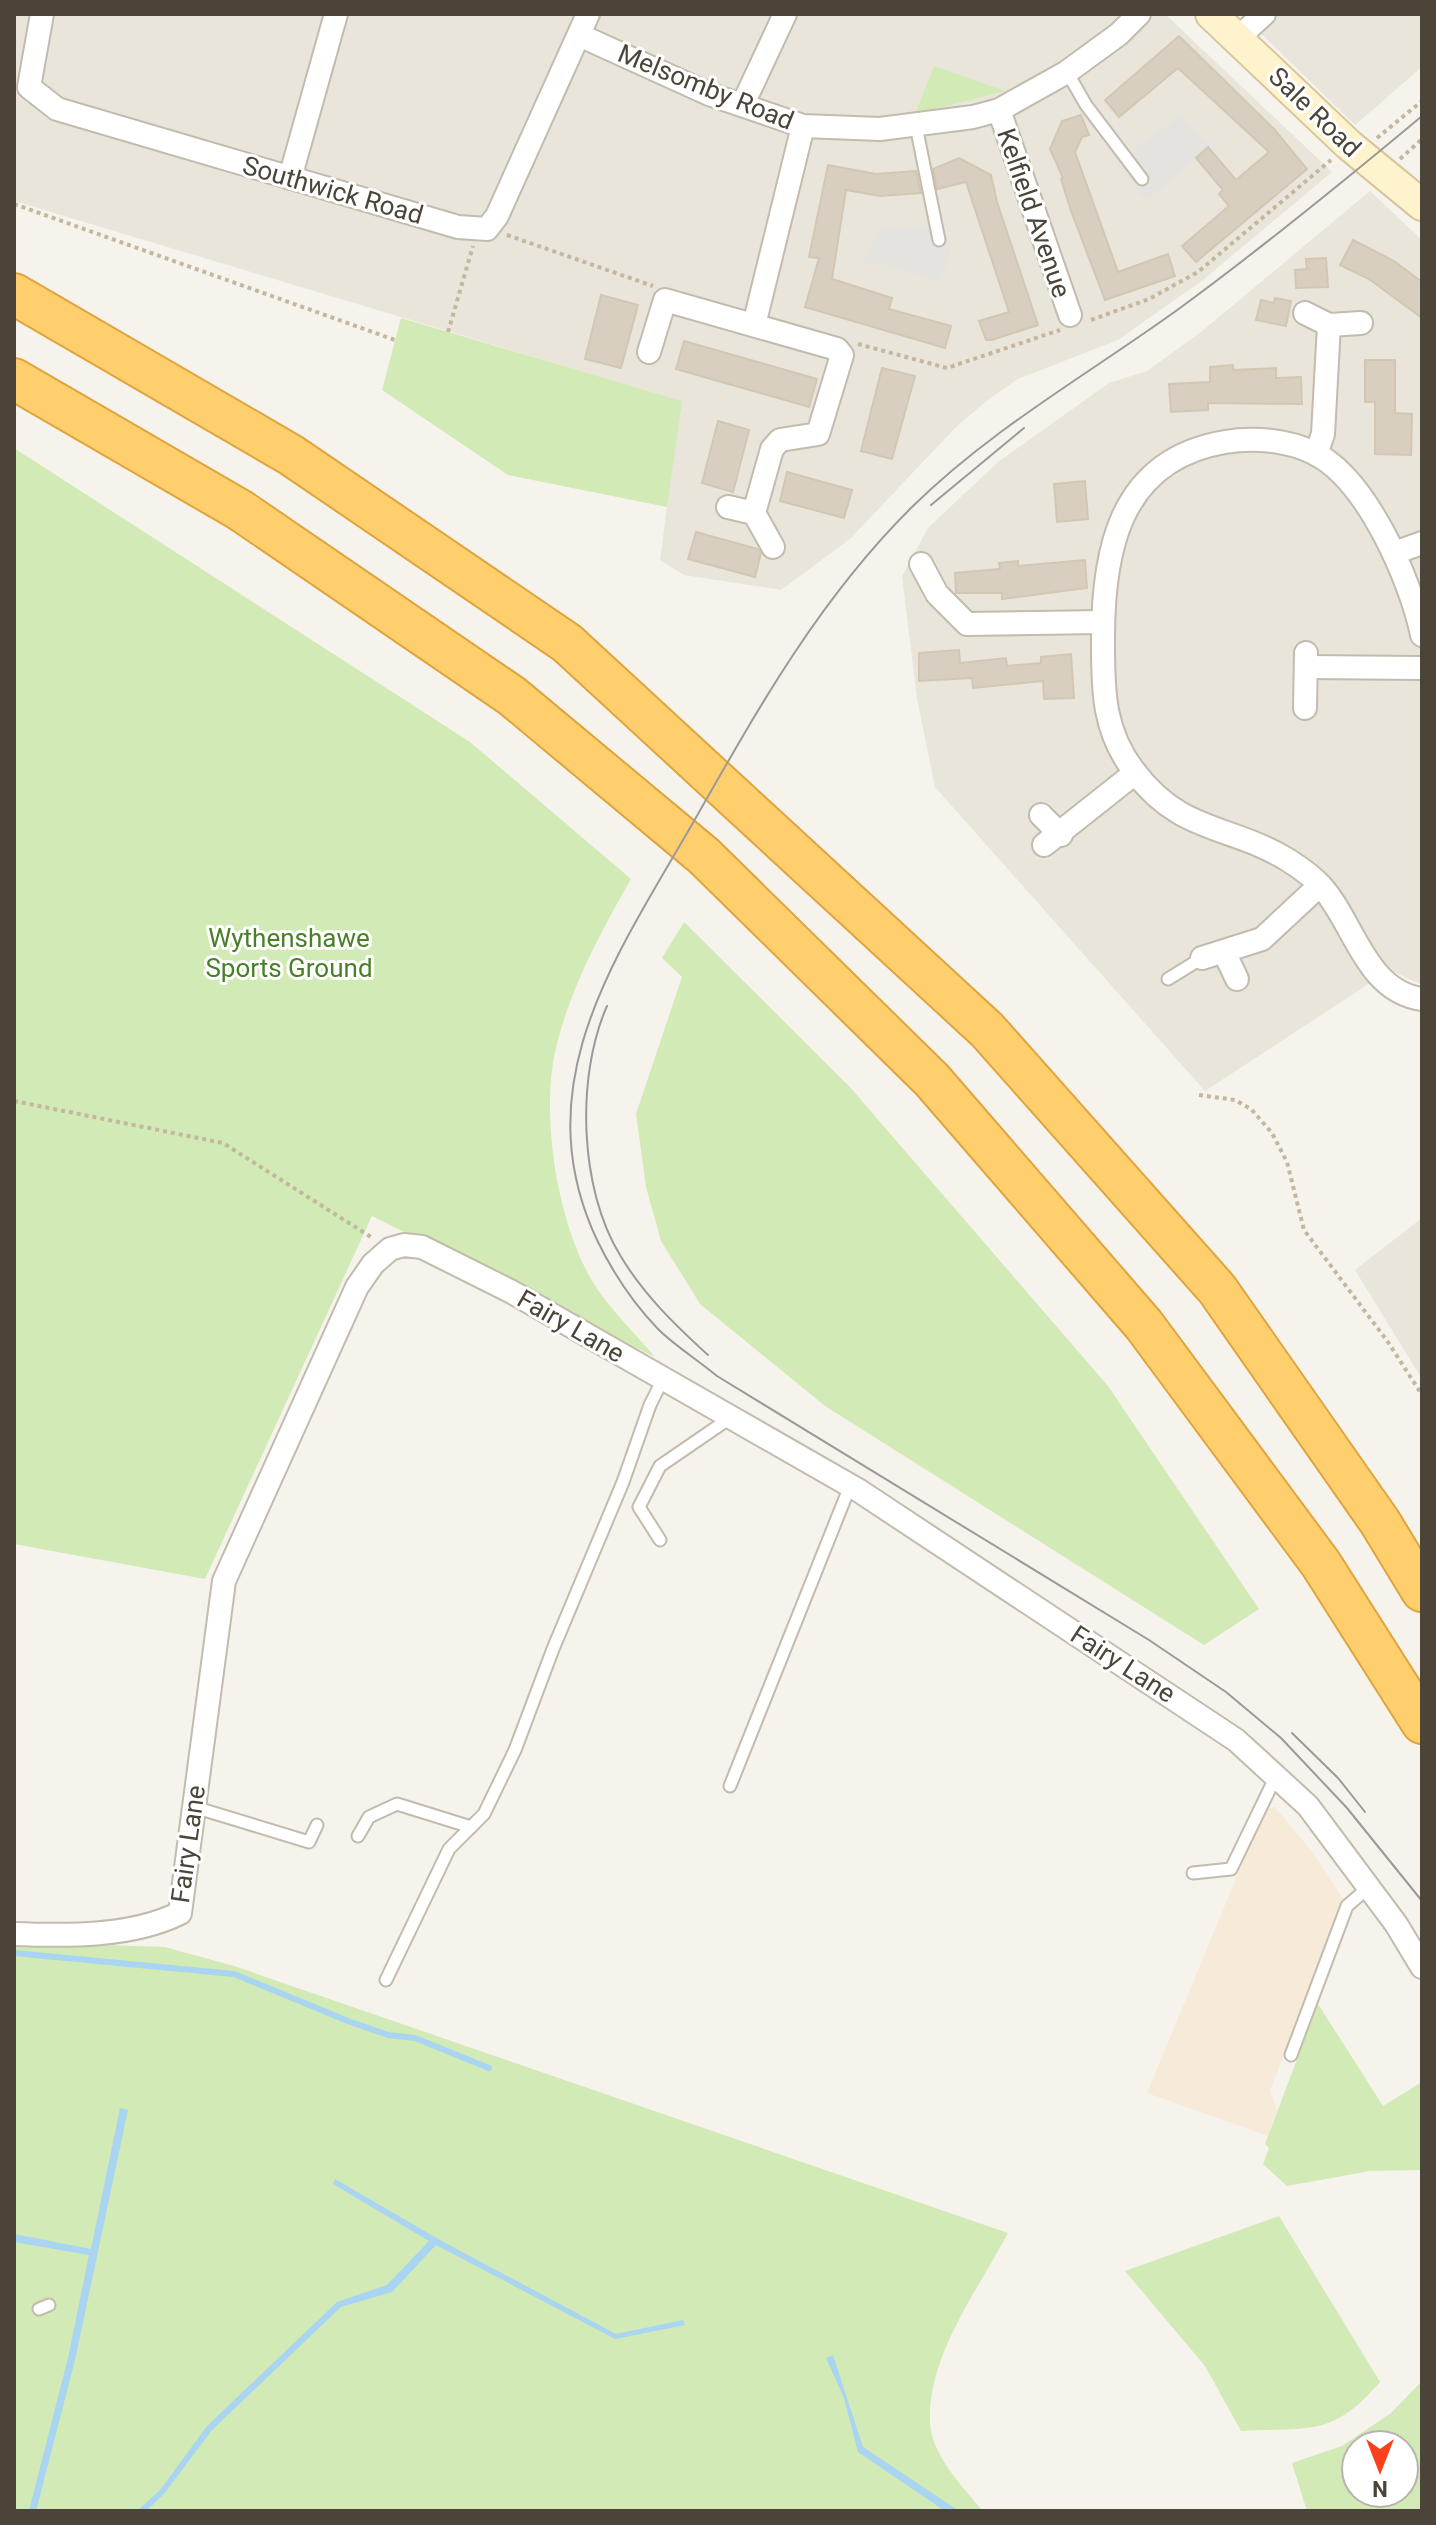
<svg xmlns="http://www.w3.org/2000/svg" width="1436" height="2525" font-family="Roboto,sans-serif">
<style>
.residential{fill:#eae5da}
.commercial{fill:#f7ead8}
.green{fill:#d2eab5;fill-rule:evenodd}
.parking{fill:#e5e3e0}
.water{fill:#a9d4f2}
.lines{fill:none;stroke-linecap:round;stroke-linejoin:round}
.stream{stroke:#a9d4f2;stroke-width:6}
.building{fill:#d8cfc1;stroke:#d3c7b4;stroke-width:2}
.service-casing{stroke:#c2bbae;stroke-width:15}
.minor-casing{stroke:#c2bbae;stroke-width:26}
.secondary-casing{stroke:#d6c79b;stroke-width:34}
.motorway-casing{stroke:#e0a43c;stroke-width:44}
.path{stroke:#c4b79f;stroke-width:4;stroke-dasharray:4 4;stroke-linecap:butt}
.service{stroke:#fff;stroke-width:11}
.minor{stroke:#fff;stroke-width:22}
.secondary{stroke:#fff3cd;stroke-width:30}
.motorway{stroke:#ffcf6e;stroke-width:40}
.tram{stroke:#9a9a9a;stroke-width:2}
.labels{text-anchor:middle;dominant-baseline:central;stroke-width:6;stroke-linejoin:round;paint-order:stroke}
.street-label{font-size:26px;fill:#4b4439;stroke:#fff}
.park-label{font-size:26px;fill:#4a7f2a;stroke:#fff}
</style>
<rect width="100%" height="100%" fill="#f6f3ec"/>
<g class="residential">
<polygon points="14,14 1165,14 1332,172 1203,280 1118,340 1018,379 989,399 957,426 850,539 781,590 684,575 660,560 681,401 14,201"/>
<polygon points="1241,14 1422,14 1422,67 1355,125"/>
<polygon points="1370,191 1422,240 1422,985 1390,970 1205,1091 935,787 917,698 902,576 928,528 998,462 1109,383 1147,371 1201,332"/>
<polygon points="1422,1218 1422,1379 1355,1270"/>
</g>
<polygon class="commercial" points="1275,1807 1313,1853 1344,1900 1270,2091 1277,2110 1268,2136 1147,2093 1264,1811"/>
<g class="green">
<polygon points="934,66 1005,91 915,114"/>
<polygon points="401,318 682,401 667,507 508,475 382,390"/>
<path d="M 14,448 L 470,742 L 631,879 C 599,935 567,994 554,1057 C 541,1126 560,1241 603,1297 C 619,1318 638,1337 655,1357 L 372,1216 L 205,1579 L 14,1544 Z"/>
<polygon points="684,922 849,1086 1108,1386 1259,1609 1204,1645 825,1406 700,1304 661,1241 646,1187 636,1114 682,977 662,958"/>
<path d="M 14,1942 L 165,1947 L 234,1966 L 1008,2233 C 978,2290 927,2356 930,2423 C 931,2454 964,2489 983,2511 L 14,2511 Z"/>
<polygon points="1318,2004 1383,2106 1422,2082 1422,2170 1370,2171 1287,2186 1263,2164 1269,2148 1265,2144"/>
<path d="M 1279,2216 L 1380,2382 C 1332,2438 1309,2427 1241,2431 L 1205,2366 L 1125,2271 Z"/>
<path d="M 1422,2381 L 1422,2511 L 1307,2511 L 1292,2463 L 1342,2446 L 1391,2413 ZM 1356,2445 L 1404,2445 L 1404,2493 L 1356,2493 Z"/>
</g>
<g class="parking">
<polygon points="1180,116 1210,146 1146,200 1117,162"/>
<polygon points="944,225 951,257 938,281 888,265 861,264 882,229"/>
</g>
<g class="water">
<polygon points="120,2108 128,2110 75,2360 36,2511 29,2511 68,2358 89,2255 14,2242 14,2234 91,2249"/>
<polygon points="335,2179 440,2240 616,2334 683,2320 685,2325 615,2339 436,2245 392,2292 341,2307 212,2430 164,2494 146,2511 137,2511 160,2490 207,2426 337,2302 387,2285 429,2241 333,2184"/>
<polygon points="833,2355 863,2447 959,2511 945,2511 858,2452 844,2398 826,2358"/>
</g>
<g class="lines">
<polyline class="stream" points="14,1953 234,1974 348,2021 388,2035 415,2038 489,2068"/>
</g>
<g class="building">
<polygon points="1179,36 1274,129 1307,169 1196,262 1182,246 1229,206 1219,194 1223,190 1196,158 1208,147 1236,180 1269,152 1178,68 1119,117 1105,100"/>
<polygon points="1081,115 1089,135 1082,137 1075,152 1118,272 1168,254 1175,276 1105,300 1071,211 1061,179 1063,178 1050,149 1062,121"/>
<polygon points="959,158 991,175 997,202 1038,325 992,340 986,340 979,321 1009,312 966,182 937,189 933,169"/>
<polygon points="828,165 876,174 916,171 921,193 880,196 846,190 832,279 892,298 889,309 951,326 945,348 805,307 819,258 809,257"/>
<polygon points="1353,240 1394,261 1422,282 1422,318 1369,279 1340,265"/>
<polygon points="1326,258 1328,287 1296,288 1295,270 1307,269 1306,259"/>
<polygon points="601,295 638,305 621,368 585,359"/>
<polygon points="1275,298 1291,301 1286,326 1256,320 1261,300 1274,303"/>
<polygon points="684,341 817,379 809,407 676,369"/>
<polygon points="1365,360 1395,360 1395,413 1412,414 1411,455 1375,454 1375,402 1365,402"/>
<polygon points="1233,365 1233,370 1276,368 1276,378 1301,377 1302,404 1208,403 1208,410 1171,412 1169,384 1210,382 1210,367"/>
<polygon points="882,368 915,376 892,459 861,451"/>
<polygon points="718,421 749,430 733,492 702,483"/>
<polygon points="787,472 852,490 844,518 780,501"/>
<polygon points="1085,481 1088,519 1057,522 1054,484"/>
<polygon points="696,532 758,549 761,553 755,577 688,559"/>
<polygon points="1085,560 1087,588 1002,599 1002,593 956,593 955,573 1000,569 999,563 1018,561 1018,566"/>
<polygon points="959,650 960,663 1006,658 1007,666 1041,663 1041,657 1071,654 1074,698 1044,699 1043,681 973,688 972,678 919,681 919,653"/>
</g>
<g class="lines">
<defs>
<g id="service">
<polyline points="1067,72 1086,105 1142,179"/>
<polyline points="916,126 939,240"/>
<polyline points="1168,979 1202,958"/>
<polyline points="660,1540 639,1507 660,1466 730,1418"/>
<polyline points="730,1786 850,1486"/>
<polyline points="194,1807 309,1842 317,1825"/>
<polyline points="358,1836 369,1817 397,1804 471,1827"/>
<polyline points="1193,1873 1231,1869 1276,1776"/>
<polyline points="386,1980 449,1849 484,1814 515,1750 553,1649 623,1482 650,1405 663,1379"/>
<polyline points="1291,2055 1347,1906 1369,1887"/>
<polyline points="39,2309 49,2305"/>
</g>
<g id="minor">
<polyline points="42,14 29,87 57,109 458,227 487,229 497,216 588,14"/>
<polyline points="579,35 709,94 803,126 880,129 973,117 999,110 1067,72 1119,34 1139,14"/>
<polyline points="1238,38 1264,14"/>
<polyline points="743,104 785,14"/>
<polyline points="999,110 1070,315"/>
<polyline points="290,178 336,14"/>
<polyline points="1305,313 1329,325 1361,323"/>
<polyline points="754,325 803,126"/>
<polyline points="649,352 665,300 837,349 842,355 818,434 780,440 772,449 754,513 773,547"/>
<polyline points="1316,454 1323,434 1329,325"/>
<polyline points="728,507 754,513"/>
<polyline points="1394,553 1422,543"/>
<polyline points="921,564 937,594 967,624 1102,622"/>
<path d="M 1422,635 C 1411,581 1367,479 1314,453 C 1287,440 1254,437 1225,442 C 1118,460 1102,553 1103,646 C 1103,693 1104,732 1134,771 C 1181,834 1229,824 1288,860 C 1299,867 1313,877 1321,886 C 1354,922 1365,991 1422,999"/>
<polyline points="1306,667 1422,668"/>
<polyline points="1305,708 1306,653"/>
<polyline points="1041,815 1061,835"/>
<polyline points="1044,845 1135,773"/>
<polyline points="1225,954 1237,979"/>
<polyline points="1202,958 1262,939 1320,885"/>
<path d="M 14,1934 C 67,1936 132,1937 180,1913 L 224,1581 L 357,1287 L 373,1264 L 390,1249 L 404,1245 L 422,1247 L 512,1292 L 858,1490 L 1236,1740 L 1308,1806 L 1396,1924 L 1422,1967"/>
</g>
<polyline id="secondary" points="1211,14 1349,145 1422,205"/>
<g id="motorway">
<polyline points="14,294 291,455 567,643 733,796 987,1030 1217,1289 1380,1522 1422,1591"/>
<polyline points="14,379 240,510 512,696 704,856 932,1080 1144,1325 1321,1564 1422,1723"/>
</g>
</defs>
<use href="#service" class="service-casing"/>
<use href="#minor" class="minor-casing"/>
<use href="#secondary" class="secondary-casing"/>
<use href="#motorway" class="motorway-casing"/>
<g class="path">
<polyline points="1377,138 1422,101"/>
<polyline points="1400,159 1422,139"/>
<polyline points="14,204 395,340"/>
<polyline points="507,235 653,286"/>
<polyline points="1091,320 1149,299 1198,272 1331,160"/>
<polyline points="448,332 473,246"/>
<polyline points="858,344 947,368 1060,330"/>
<polyline points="1199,1095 1235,1100 1251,1109 1272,1133 1287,1162 1304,1230 1388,1342 1422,1395"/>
<polyline points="14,1101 223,1143 371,1237"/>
</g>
<use href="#service" class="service"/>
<use href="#minor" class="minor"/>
<use href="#secondary" class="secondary"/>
<use href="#motorway" class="motorway"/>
<g class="tram">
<path d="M 1422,116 C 1343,182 1263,247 1180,308 C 1089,374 992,428 912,507 C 821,597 760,705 698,814 C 621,950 522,1080 597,1240 C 613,1273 632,1302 658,1329 C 675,1346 698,1360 717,1376 L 1149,1640 L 1226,1692 L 1281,1738 L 1347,1808 L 1422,1901"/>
<polyline points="931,505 1024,428"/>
<path d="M 607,1006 C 576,1076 579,1188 620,1255 C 643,1294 675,1325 708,1355"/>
<polyline points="1292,1733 1338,1778 1365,1812"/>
</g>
</g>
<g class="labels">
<g class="street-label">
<text transform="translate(706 87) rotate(22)">Melsomby Road</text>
<text transform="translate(1315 112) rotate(44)">Sale Road</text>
<text transform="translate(333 190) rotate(16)">Southwick Road</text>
<text transform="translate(1034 213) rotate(71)">Kelfield Avenue</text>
<text transform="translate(571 1326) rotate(30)">Fairy Lane</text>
<text transform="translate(1123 1664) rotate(33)">Fairy Lane</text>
<text transform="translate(188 1844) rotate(-82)">Fairy Lane</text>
</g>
<g class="park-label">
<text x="289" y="938">Wythenshawe<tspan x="289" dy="30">Sports Ground</tspan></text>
</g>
</g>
<rect width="1436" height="2525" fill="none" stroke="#4b4439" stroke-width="32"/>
<g transform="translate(1380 2469) rotate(180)"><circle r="38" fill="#ffffff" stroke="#b7b4b0" stroke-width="2"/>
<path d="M0-6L14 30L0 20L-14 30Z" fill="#fc3f1d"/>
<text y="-12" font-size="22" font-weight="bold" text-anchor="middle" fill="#4b4439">N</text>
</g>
</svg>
